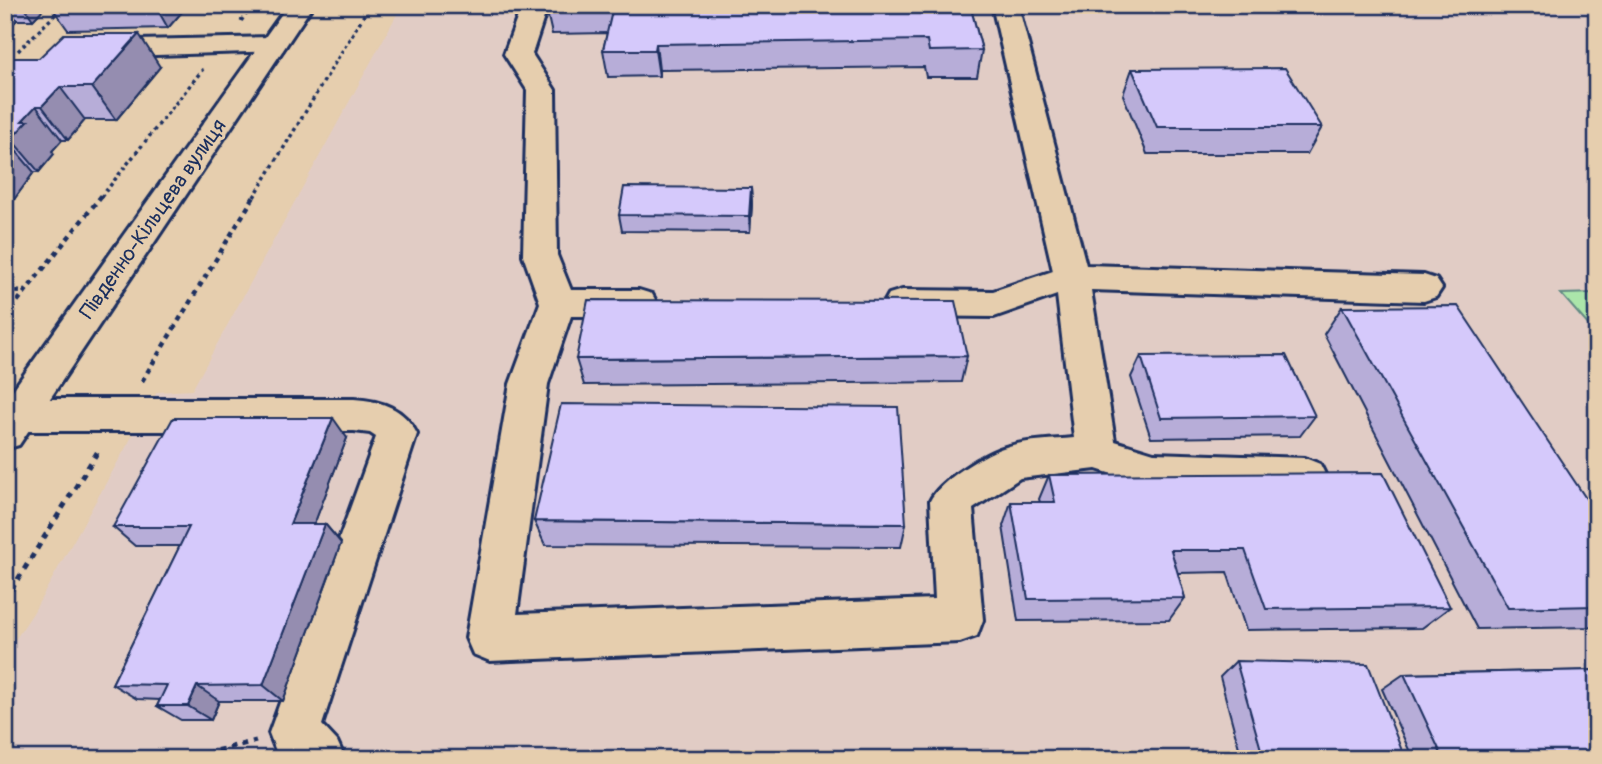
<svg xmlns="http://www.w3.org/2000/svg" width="1602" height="764" font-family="Pangolin,sans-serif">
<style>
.built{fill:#e1ccc5}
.green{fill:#abe5aa;stroke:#638a84;stroke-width:2}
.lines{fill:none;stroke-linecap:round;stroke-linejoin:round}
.minor-casing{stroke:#1b2f5e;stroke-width:6}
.major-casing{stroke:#1b2f5e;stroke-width:6}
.path-far2{stroke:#1b2f5e;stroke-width:3.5;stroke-dasharray:3.5 3.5;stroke-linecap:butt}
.path-far1{stroke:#1b2f5e;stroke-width:4.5;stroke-dasharray:5 5;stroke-linecap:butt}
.path{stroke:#1b2f5e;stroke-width:5;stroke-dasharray:6 6;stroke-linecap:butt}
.minor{fill:#e6ceae;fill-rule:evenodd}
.major{fill:#e6ceae;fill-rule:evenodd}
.wall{fill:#b7add8;stroke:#1b2f5e;stroke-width:2}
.shaded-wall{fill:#958db0;stroke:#1b2f5e;stroke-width:2}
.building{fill:#d5c9fb;stroke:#1b2f5e;stroke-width:2}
.labels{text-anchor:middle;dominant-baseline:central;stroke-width:6;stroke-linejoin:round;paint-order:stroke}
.street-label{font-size:21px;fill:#1b2f5e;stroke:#e6ceae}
</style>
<rect width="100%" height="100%" fill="#e6ceae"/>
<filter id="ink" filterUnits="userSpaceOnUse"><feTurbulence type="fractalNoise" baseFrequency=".0143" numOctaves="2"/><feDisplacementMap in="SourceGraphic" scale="14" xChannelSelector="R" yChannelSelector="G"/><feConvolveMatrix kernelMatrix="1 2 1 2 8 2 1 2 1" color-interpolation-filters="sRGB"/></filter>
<g filter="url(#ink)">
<polygon class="built" points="402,5 1597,5 1597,293 1562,295 1597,335 1597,759 5,759 5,655 33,613 157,392 192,390"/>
<polygon class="green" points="1597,293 1597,335 1561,294"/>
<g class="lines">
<defs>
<g id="minor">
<path d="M 522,5 L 548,5 L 532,54 L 555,90 L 557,255 L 571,290 L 639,290 L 652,294 L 657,303 L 652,312 L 639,316 L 571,316 L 548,384 L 517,614 L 935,599 L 930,501 C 939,481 986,452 1009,446 C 1029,440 1053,440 1074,438 L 1057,295 L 994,317 L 902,316 L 889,312 L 884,303 L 889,294 L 902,290 L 993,291 L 1053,271 L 992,5 L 1018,5 L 1086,265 L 1424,275 L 1436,279 L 1442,288 L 1436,297 L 1424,301 L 1091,290 L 1115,441 L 1154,453 L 1305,458 L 1320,464 L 1326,476 L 1320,488 L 1305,494 L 1154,487 L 1096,469 L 1020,478 L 973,509 L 983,620 L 977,636 L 960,642 L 490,661 L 473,654 L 466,638 L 510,384 L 540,303 L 523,255 L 527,90 L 504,54 Z"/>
<polygon points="273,37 282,39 286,45 282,51 95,57 68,69 52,82 5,83 5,67 35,67 48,57 91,41"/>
<path d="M 18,399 L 354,399 C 382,401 404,408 417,434 L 322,725 L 337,741 L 345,759 L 283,759 L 276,751 L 269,733 L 376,437 L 370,433 L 354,431 L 18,431 L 5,427 L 5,403 Z"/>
</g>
<polygon id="major" points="288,5 313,5 19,445 5,449 5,401"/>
</defs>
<use href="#minor" class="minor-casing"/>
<use href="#major" class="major-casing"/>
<g class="path-far2">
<polyline points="241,21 253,5"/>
<polyline points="18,51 65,5"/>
<polyline points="101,197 203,69"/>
<polyline points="254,197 370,5"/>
</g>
<g class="path-far1">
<polyline points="5,291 24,292"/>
<polyline points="5,317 102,195"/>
<polyline points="142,381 255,195"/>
</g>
<g class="path">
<polyline points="5,600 100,448"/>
<polyline points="182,759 256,741"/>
</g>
<use href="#minor" class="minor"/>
<use href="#major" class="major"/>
</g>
<g class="wall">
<polygon points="5,5 47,5 33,20 17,20 5,31"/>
<polygon points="188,5 168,28 68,30 53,9"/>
<polygon points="970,5 982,50 977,77 926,77 924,67 659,70 659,76 608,77 603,50 607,33 552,34 546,8"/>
<polygon points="5,58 160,67 116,120 85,120 68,140 62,140 52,151 54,154 39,172 34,172 7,209 5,209"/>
<polygon points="1132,69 1322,127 1307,154 1147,154 1123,95"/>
<polygon points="751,188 752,204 750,232 622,231 619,215"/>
<polygon points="1342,307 1597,515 1597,627 1477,629 1324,334"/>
<polygon points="967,356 961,382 584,385 576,359"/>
<polygon points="1141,356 1315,416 1300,436 1151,438 1131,377"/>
<polygon points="347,438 314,524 325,524 341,543 283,701 219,701 211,720 181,720 157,706 160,700 137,699 112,684 180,546 135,546 113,527"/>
<polygon points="1049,475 1450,607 1422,628 1246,630 1227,572 1178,573 1185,598 1169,620 1018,621 1003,526 1011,502 1040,502 1039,499"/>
<polygon points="534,521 906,524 901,547 545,545"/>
<polygon points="1236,661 1404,756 1399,759 1242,759 1220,677"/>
<polygon points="1597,670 1597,759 1413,759 1382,689 1404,674"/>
</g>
<g class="shaded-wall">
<polygon points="23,5 47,5 33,20"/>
<polygon points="157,5 188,5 168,28 156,7"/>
<polygon points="11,12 17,20 5,31 5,17"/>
<polygon points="139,34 160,67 116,120 92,87"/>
<polygon points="656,44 659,70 659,76 655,50"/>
<polygon points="60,87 85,120 68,140 42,106"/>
<polygon points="36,106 62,140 52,151 54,154 39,172 11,139 22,121"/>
<polygon points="5,139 6,139 34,172 7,209 5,207"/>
<polygon points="751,188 752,204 750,232 749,216"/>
<polygon points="333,418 347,438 307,543 290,524"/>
<polygon points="325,524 341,543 283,701 263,685"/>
<polygon points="197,686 219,701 211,720 188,706"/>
</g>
<g class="building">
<polygon points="57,5 157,5 156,7 53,9"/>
<polygon points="547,5 970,5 982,50 929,51 927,40 656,44 655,50 603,50 613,7 546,8"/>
<polygon points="5,12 11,12 5,17"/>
<polygon points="64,34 139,34 92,87 60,87 42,106 36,106 22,121 28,121 11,139 5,139 5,92 12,85 5,85 5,58 39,58"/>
<polygon points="1285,68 1322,127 1157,127 1132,69"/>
<polygon points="624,187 751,188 749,216 619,215"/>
<polygon points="588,300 955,301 967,356 576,359"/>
<polygon points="1458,306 1597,515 1597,606 1508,608 1342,307"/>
<polygon points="1286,355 1315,416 1161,418 1141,356"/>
<polygon points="561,404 898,407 906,524 534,521"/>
<polygon points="173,418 333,418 290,524 325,524 263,685 197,686 188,706 157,706 167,685 112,684 189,527 113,527"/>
<polygon points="1383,473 1450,607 1266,609 1245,550 1171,550 1185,598 1028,599 1011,502 1055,502 1049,475"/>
<polygon points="1236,661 1368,664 1404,756 1262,753"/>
<polygon points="1597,670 1597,755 1443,758 1404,674"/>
</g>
</g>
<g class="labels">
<g class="street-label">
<text transform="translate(153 219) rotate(-55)">Південно-Кільцева вулиця</text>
</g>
</g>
<rect width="1602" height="764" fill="none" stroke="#e6ceae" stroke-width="28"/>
<rect x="14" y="14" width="1574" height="736" fill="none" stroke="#1b2f5e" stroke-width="2.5" filter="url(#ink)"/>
</svg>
